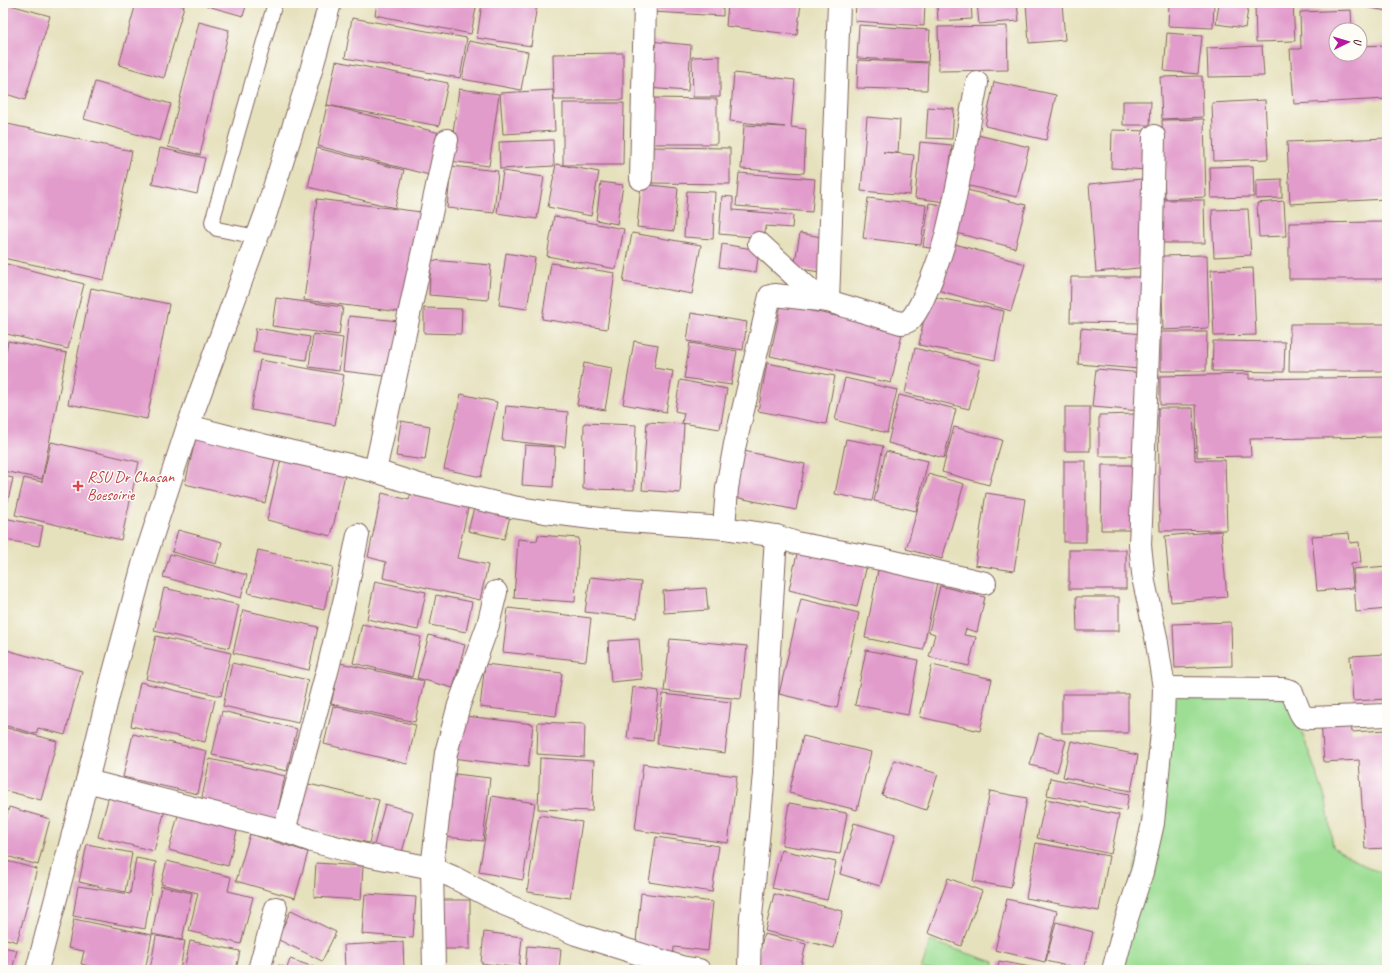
<svg xmlns="http://www.w3.org/2000/svg" width="1390" height="973" font-family="Caveat,sans-serif">
<style>
.green{fill:#9dde94;stroke:#747e60}
.building{fill:#e29ccc}
.lines{fill:none;stroke-linecap:round;stroke-linejoin:round}
.service-casing{stroke:#81635e;stroke-width:16}
.minor-casing{stroke:#81635e;stroke-width:24}
.service{stroke:#fff;stroke-width:14}
.minor{stroke:#fff;stroke-width:22}
.health-dot{fill:#e0444e;stroke:#fdfcf7;stroke-width:1.5}
.labels{text-anchor:middle;dominant-baseline:central;stroke-width:3;stroke-linejoin:round;paint-order:stroke}
.health-label{font-size:16px;fill:#be3a42;stroke:#fdfcf7;text-anchor:start}
</style>
<rect width="100%" height="100%" fill="#fdfcf7"/>
<filter id="ink" filterUnits="userSpaceOnUse"><feTurbulence type="fractalNoise" baseFrequency=".025" numOctaves="2"/><feDisplacementMap in="SourceGraphic" scale="8" xChannelSelector="R" yChannelSelector="G"/><feConvolveMatrix kernelMatrix="1 2 1 2 8 2 1 2 1" color-interpolation-filters="sRGB"/></filter>
<filter id="wash" filterUnits="userSpaceOnUse"><feTurbulence type="fractalNoise" baseFrequency=".012" numOctaves="4" result="noise"/><feDisplacementMap in="SourceGraphic" scale="16" xChannelSelector="R" yChannelSelector="G"/><feGaussianBlur stdDeviation="0.9" result="paint"/><feColorMatrix in="noise" values="0 0 0 0 0 0 0 0 0 0 0 0 0 0 0 0 0 1.4 0 .05"/><feComposite in="paint" operator="in"/></filter>
<g filter="url(#wash)">
<rect width="100%" height="100%" fill="#e6e1bd"/>
<g class="green">
<polygon points="1159,686 1290,699 1326,800 1333,847 1368,868 1387,874 1387,970 1109,970 1139,851"/>
<polygon points="930,941 994,962 993,970 921,970"/>
</g>
<g id="blocks">
<g class="building">
<polygon points="3,3 50,16 25,100 3,93"/>
<polygon points="136,3 172,3 184,6 164,78 119,65"/>
<polygon points="197,3 247,3 243,16"/>
<polygon points="377,3 477,3 471,34 375,15"/>
<polygon points="482,3 537,4 531,46 477,38"/>
<polygon points="654,3 723,3 723,16 653,12"/>
<polygon points="728,3 801,3 797,35 726,26"/>
<polygon points="856,3 925,3 924,26 855,21"/>
<polygon points="937,3 971,3 972,19 938,21"/>
<polygon points="977,3 1017,3 1019,21 979,24"/>
<polygon points="1026,3 1062,3 1065,40 1029,43"/>
<polygon points="1169,3 1214,3 1213,28 1168,26"/>
<polygon points="1219,3 1249,3 1245,28 1216,24"/>
<polygon points="1293,3 1295,41 1256,42 1255,4"/>
<polygon points="1349,3 1387,3 1387,11 1349,4"/>
<polygon points="1351,10 1352,30 1336,30 1336,54 1360,54 1360,46 1387,45 1387,99 1294,104 1290,49 1301,49 1300,12"/>
<polygon points="352,18 467,38 460,78 345,58"/>
<polygon points="199,22 229,30 200,155 168,147"/>
<polygon points="859,25 930,30 928,62 857,58"/>
<polygon points="1007,26 1008,70 939,71 938,27"/>
<polygon points="1167,33 1202,36 1198,74 1164,71"/>
<polygon points="469,41 528,52 521,90 462,79"/>
<polygon points="649,41 691,45 688,91 646,88"/>
<polygon points="1262,46 1264,76 1208,77 1207,48"/>
<polygon points="623,53 623,100 554,100 553,54"/>
<polygon points="720,56 720,97 693,97 692,57"/>
<polygon points="858,60 928,63 927,90 857,88"/>
<polygon points="336,61 448,83 439,126 327,105"/>
<polygon points="734,73 795,80 791,127 806,129 804,173 741,169 744,125 785,127 730,121"/>
<polygon points="1202,76 1203,117 1162,119 1160,77"/>
<polygon points="95,82 171,104 160,141 84,119"/>
<polygon points="994,82 1056,95 1046,140 985,126"/>
<polygon points="459,89 499,94 489,166 449,161"/>
<polygon points="553,90 555,131 503,134 500,93"/>
<polygon points="651,98 717,99 717,144 650,144"/>
<polygon points="1265,100 1268,159 1214,161 1212,103"/>
<polygon points="1123,101 1151,101 1150,125 1123,125"/>
<polygon points="563,103 624,103 623,165 563,165"/>
<polygon points="327,105 440,133 429,175 318,146"/>
<polygon points="928,107 954,109 952,139 926,138"/>
<polygon points="867,117 900,120 898,153 883,152 914,155 910,195 861,191"/>
<polygon points="1204,119 1206,197 1165,199 1162,120"/>
<polygon points="3,123 132,151 104,280 3,258"/>
<polygon points="1112,130 1150,131 1149,170 1111,168"/>
<polygon points="973,134 1029,147 1017,197 961,184"/>
<polygon points="1387,138 1387,199 1290,204 1287,142"/>
<polygon points="553,140 554,166 500,169 499,142"/>
<polygon points="920,142 952,145 946,202 915,198"/>
<polygon points="653,147 730,148 730,184 652,183"/>
<polygon points="160,148 205,158 197,194 152,184"/>
<polygon points="317,148 404,170 395,208 308,187"/>
<polygon points="556,164 599,172 591,216 548,207"/>
<polygon points="451,166 498,171 494,213 447,208"/>
<polygon points="1253,166 1254,197 1211,198 1210,167"/>
<polygon points="503,171 544,177 537,219 497,213"/>
<polygon points="739,173 815,179 812,212 736,206"/>
<polygon points="1142,179 1149,267 1096,272 1089,184"/>
<polygon points="1282,179 1282,198 1256,199 1256,180"/>
<polygon points="601,182 623,185 617,224 596,220"/>
<polygon points="641,184 678,188 674,231 637,227"/>
<polygon points="963,189 1026,205 1015,248 952,232"/>
<polygon points="687,191 715,192 713,239 684,237"/>
<polygon points="722,196 733,197 733,210 793,215 792,228 766,226 764,238 719,234"/>
<polygon points="868,198 926,205 921,245 863,238"/>
<polygon points="317,199 421,212 408,313 304,300"/>
<polygon points="1162,200 1204,200 1205,243 1162,243"/>
<polygon points="1284,201 1286,236 1259,237 1257,203"/>
<polygon points="929,203 943,205 936,249 923,247"/>
<polygon points="1248,209 1251,255 1214,257 1212,210"/>
<polygon points="554,216 624,229 616,269 547,256"/>
<polygon points="1387,222 1387,279 1289,279 1289,223"/>
<polygon points="632,233 701,245 692,294 623,282"/>
<polygon points="800,233 826,238 820,272 794,268"/>
<polygon points="948,242 1025,264 1011,311 934,289"/>
<polygon points="722,244 759,250 756,272 719,267"/>
<polygon points="506,253 535,258 527,309 499,305"/>
<polygon points="1207,255 1209,328 1163,330 1161,256"/>
<polygon points="431,260 491,265 488,300 429,295"/>
<polygon points="3,263 84,284 68,349 3,333"/>
<polygon points="551,263 615,273 607,329 542,319"/>
<polygon points="1253,268 1256,335 1214,336 1211,270"/>
<polygon points="1071,277 1143,277 1143,323 1070,322"/>
<polygon points="91,288 169,304 147,419 68,404"/>
<polygon points="928,296 1004,311 995,360 919,345"/>
<polygon points="276,298 343,307 339,335 272,326"/>
<polygon points="781,305 903,329 891,383 770,356"/>
<polygon points="424,308 462,309 461,334 424,333"/>
<polygon points="691,313 747,322 743,350 687,341"/>
<polygon points="349,316 399,321 393,377 343,371"/>
<polygon points="1290,324 1387,324 1387,371 1289,371"/>
<polygon points="256,328 310,337 306,360 253,352"/>
<polygon points="1081,328 1142,334 1139,369 1078,364"/>
<polygon points="1161,332 1207,332 1206,371 1161,371"/>
<polygon points="313,334 343,338 339,371 309,367"/>
<polygon points="8,341 67,353 42,479 3,471 3,367"/>
<polygon points="634,341 658,345 654,368 673,371 666,412 623,404"/>
<polygon points="1213,341 1285,342 1284,372 1212,371"/>
<polygon points="690,343 737,351 731,385 684,378"/>
<polygon points="915,348 980,365 969,409 905,393"/>
<polygon points="260,360 344,375 335,425 251,410"/>
<polygon points="584,363 612,368 605,410 577,405"/>
<polygon points="767,363 835,376 826,424 758,411"/>
<polygon points="1096,369 1144,373 1141,411 1092,407"/>
<polygon points="1249,374 1249,379 1387,377 1387,437 1250,439 1251,456 1197,457 1196,405 1160,405 1160,376"/>
<polygon points="845,378 897,390 887,433 835,420"/>
<polygon points="680,380 727,389 720,429 682,423 684,413 675,411"/>
<polygon points="461,394 497,402 481,477 444,469"/>
<polygon points="899,395 956,409 944,458 888,443"/>
<polygon points="506,406 568,412 565,447 502,440"/>
<rect x="1065" y="407" width="25" height="44"/>
<polygon points="1158,408 1193,408 1195,460 1225,460 1227,530 1160,531"/>
<polygon points="1137,414 1138,456 1099,456 1099,415"/>
<polygon points="401,421 430,426 425,460 396,456"/>
<polygon points="647,422 684,424 680,493 642,490"/>
<polygon points="584,423 636,425 634,490 583,489"/>
<polygon points="954,427 1002,440 989,485 942,472"/>
<polygon points="197,432 277,451 265,503 185,484"/>
<polygon points="846,439 883,446 872,501 835,494"/>
<polygon points="51,442 139,462 121,540 15,515 24,478 42,482"/>
<polygon points="525,445 555,447 553,487 522,485"/>
<polygon points="739,450 805,464 796,510 730,496"/>
<polygon points="283,451 347,466 331,536 267,520"/>
<polygon points="886,451 928,461 916,511 874,501"/>
<rect x="1064" y="461" width="22" height="81"/>
<polygon points="1102,465 1136,465 1136,530 1101,530"/>
<polygon points="928,474 964,484 942,559 906,549"/>
<polygon points="3,476 13,478 4,518 43,526 39,546 6,540 3,550"/>
<polygon points="413,485 470,499 457,558 488,565 480,600 383,578 386,562 368,557 382,493 409,500"/>
<polygon points="986,493 1025,499 1014,571 975,565"/>
<polygon points="476,500 512,509 504,539 468,531"/>
<polygon points="178,530 222,542 216,564 172,552"/>
<polygon points="1221,531 1227,597 1171,602 1165,536"/>
<polygon points="1349,533 1350,543 1359,542 1361,562 1351,563 1353,588 1317,591 1312,536"/>
<polygon points="538,535 579,538 575,602 514,598 518,539 537,541"/>
<polygon points="798,549 867,565 857,607 789,590"/>
<polygon points="258,550 333,567 324,610 248,593"/>
<rect x="1069" y="550" width="57" height="39"/>
<polygon points="170,554 247,575 241,598 163,577"/>
<polygon points="879,565 938,577 923,650 865,638"/>
<polygon points="1387,566 1387,609 1356,612 1353,569"/>
<polygon points="590,577 641,582 637,618 585,612"/>
<polygon points="375,581 426,592 418,630 367,619"/>
<polygon points="940,586 985,597 977,632 966,629 964,635 976,637 969,666 929,657 935,634 929,632"/>
<polygon points="164,588 239,605 229,648 154,631"/>
<polygon points="706,588 708,610 664,613 663,591"/>
<polygon points="436,595 472,602 466,632 430,625"/>
<polygon points="1076,597 1119,597 1119,631 1077,631"/>
<polygon points="801,599 859,613 837,708 779,694"/>
<polygon points="508,608 591,618 586,661 503,652"/>
<polygon points="243,610 318,627 309,670 233,653"/>
<polygon points="1231,622 1232,666 1175,668 1173,624"/>
<polygon points="362,624 421,637 412,677 353,663"/>
<polygon points="429,635 465,645 453,688 417,678"/>
<polygon points="156,636 231,653 221,696 146,679"/>
<polygon points="639,639 642,679 611,682 608,641"/>
<polygon points="670,639 747,646 741,699 664,691"/>
<polygon points="3,649 82,671 65,735 38,728 36,734 3,725"/>
<polygon points="866,650 918,660 908,715 855,705"/>
<polygon points="1387,654 1387,699 1353,701 1350,656"/>
<polygon points="232,663 308,680 298,723 223,706"/>
<polygon points="340,663 424,681 415,722 331,704"/>
<polygon points="485,664 562,673 556,716 480,707"/>
<polygon points="932,665 992,679 980,731 920,717"/>
<polygon points="140,682 215,700 205,742 131,726"/>
<polygon points="633,687 659,691 653,741 627,738"/>
<polygon points="663,694 731,702 725,753 657,744"/>
<rect x="1062" y="694" width="66" height="39"/>
<polygon points="333,706 416,725 407,764 324,744"/>
<polygon points="222,711 297,729 287,771 212,755"/>
<polygon points="457,715 533,724 528,767 452,758"/>
<polygon points="1351,721 1352,732 1387,730 1387,848 1365,849 1359,760 1324,762 1321,722"/>
<polygon points="538,722 585,724 584,757 537,754"/>
<polygon points="3,727 57,741 41,800 3,790"/>
<polygon points="1039,733 1066,741 1057,772 1030,765"/>
<polygon points="133,734 207,751 198,794 123,777"/>
<polygon points="803,736 871,752 857,810 789,793"/>
<polygon points="1071,741 1138,755 1131,791 1063,777"/>
<polygon points="540,758 594,761 592,811 538,809"/>
<polygon points="210,759 285,776 276,819 201,802"/>
<polygon points="894,760 938,774 926,810 882,795"/>
<polygon points="643,764 737,776 728,843 635,830"/>
<polygon points="455,774 490,778 483,841 447,837"/>
<polygon points="1050,778 1129,794 1126,811 1047,795"/>
<polygon points="304,783 379,800 369,843 294,826"/>
<polygon points="990,791 1027,798 1011,888 973,881"/>
<polygon points="110,792 166,806 154,851 98,837"/>
<polygon points="492,796 535,803 523,880 479,872"/>
<polygon points="1046,799 1119,815 1111,854 1037,838"/>
<polygon points="789,803 847,813 840,854 782,845"/>
<polygon points="385,804 413,812 401,856 373,849"/>
<polygon points="9,807 50,819 38,865 3,855 3,829"/>
<polygon points="3,808 6,809 3,819"/>
<polygon points="178,815 237,831 228,866 169,850"/>
<polygon points="539,815 582,822 570,898 527,892"/>
<polygon points="854,823 895,835 880,886 840,874"/>
<polygon points="250,834 308,852 295,898 236,881"/>
<polygon points="656,837 719,846 712,892 649,882"/>
<polygon points="1036,843 1109,856 1099,911 1026,898"/>
<polygon points="87,844 132,853 125,892 79,882"/>
<polygon points="781,850 836,862 827,900 772,888"/>
<polygon points="136,858 156,862 145,929 73,916 78,886 130,894"/>
<polygon points="3,860 37,869 17,942 3,938"/>
<polygon points="167,861 231,877 228,891 253,897 241,944 189,931 198,893 161,884"/>
<polygon points="316,863 363,866 361,900 314,897"/>
<polygon points="948,878 982,891 961,946 928,933"/>
<polygon points="161,886 192,893 182,940 152,934"/>
<polygon points="641,893 713,902 708,951 674,947 673,957 635,952"/>
<polygon points="365,894 416,897 413,938 362,934"/>
<polygon points="774,894 843,911 834,948 765,931"/>
<polygon points="1007,899 1057,911 1045,962 995,950"/>
<rect x="437" y="900" width="33" height="49"/>
<polygon points="291,910 336,932 322,961 277,939"/>
<polygon points="74,919 152,935 145,970 109,970 81,964 84,951 68,948"/>
<polygon points="1056,922 1093,932 1084,970 1046,961"/>
<polygon points="484,932 522,937 519,968 481,963"/>
<polygon points="764,934 806,944 800,970 755,970"/>
<polygon points="156,936 185,941 180,970 150,970"/>
<polygon points="190,941 240,951 236,970 184,970"/>
<polygon points="403,942 404,970 345,970 344,945"/>
<polygon points="527,946 561,949 559,970 525,970"/>
<polygon points="3,947 17,950 12,970 3,970"/>
<polygon points="290,959 323,970 278,970 279,965 287,968"/>
<polygon points="999,961 1040,969 1040,970 997,970"/>
<polygon points="627,967 639,969 639,970 627,970"/>
<polygon points="615,968 615,970 577,970 577,969"/>
</g>
</g>
</g>
<g filter="url(#ink)">
<use href="#blocks" fill-opacity="0" stroke="#81635e" stroke-width="1"/>
<g class="lines">
<defs>
<polyline id="service" points="257,237 217,229 213,225 212,222 275,3"/>
<g id="minor">
<polyline points="641,179 645,3"/>
<polyline points="759,243 821,300"/>
<path d="M 828,301 L 901,323 C 905,323 907,322 910,320 C 923,307 941,255 946,236 C 959,186 967,134 977,83"/>
<polyline points="188,426 262,445 375,471 419,485 513,507 545,512 600,519 724,528 776,536 768,668 764,773 750,928 749,970"/>
<polyline points="375,471 447,140"/>
<polyline points="724,528 727,488 735,444 770,296 775,295 828,301 839,3"/>
<polyline points="776,536 796,543 886,560 985,583"/>
<path d="M 1164,688 L 1283,689 L 1291,691 C 1296,699 1297,709 1303,717 L 1310,718 L 1387,715"/>
<polyline points="87,781 284,831 312,841 361,854 432,868 453,877 504,904 576,934 681,967 699,970"/>
<polyline points="284,831 328,668 345,598 358,535"/>
<polyline points="37,970 87,781 112,680 144,561 188,426 266,213 310,74 330,3"/>
<polyline points="259,970 276,908"/>
<polyline points="434,970 432,868 446,753 459,705 488,625 496,592"/>
<polyline points="1113,970 1126,921 1142,872 1153,823 1163,722 1164,688 1156,637 1144,582 1140,545 1151,280 1154,136"/>
</g>
</defs>
<use href="#service" class="service-casing"/>
<use href="#minor" class="minor-casing"/>
<use href="#service" class="service"/>
<use href="#minor" class="minor"/>
</g>
</g>
<path class="health-dot" d="M76 480h4v4h4v4h-4v4h-4v-4h-4v-4h4z"/>
<g class="labels">
<g class="health-label">
<text x="87" y="477">RSU Dr Chasan<tspan x="87" dy="18">Boesoirie</tspan></text>
</g>
</g>
<rect width="1390" height="973" fill="none" stroke="#fdfcf7" stroke-width="16"/>
<g transform="translate(1348 42) rotate(85)"><circle r="19" fill="#fdfcf7" stroke="#b5a4a5"/>
<path d="M0-3L7 15L0 10L-7 15Z" fill="#b5179e"/>
<text y="-6" font-size="11" font-weight="bold" text-anchor="middle" fill="#4a1f2b">U</text>
</g>
</svg>
